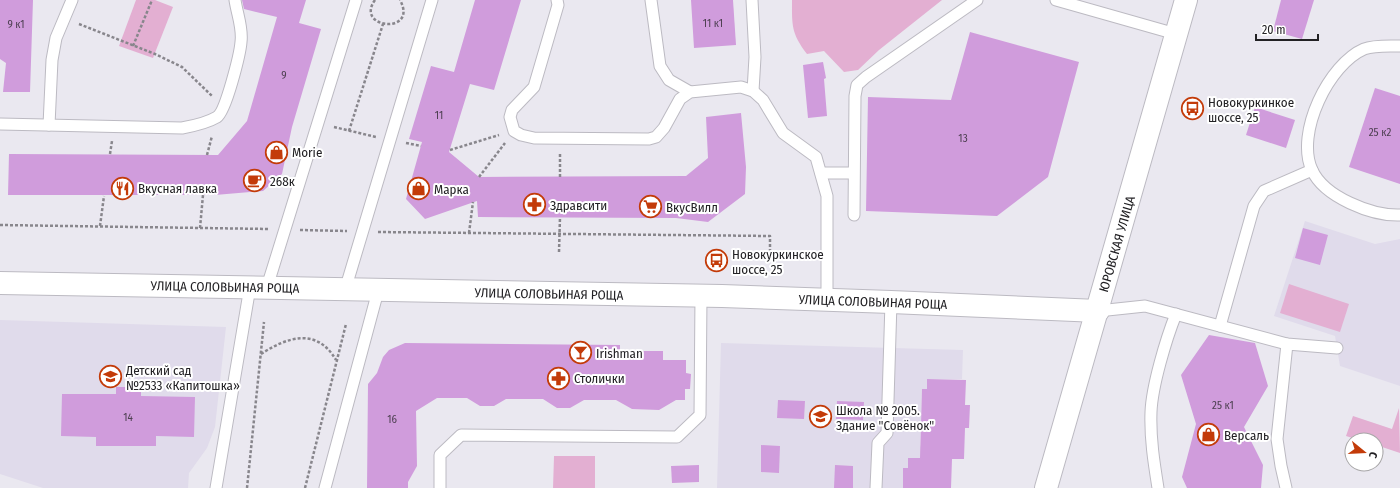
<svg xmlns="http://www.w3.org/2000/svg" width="1400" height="488" font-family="'Fira Sans Condensed',sans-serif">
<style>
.built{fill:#e0dbeb}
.green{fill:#e3afd2}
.building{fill:#d09cdc}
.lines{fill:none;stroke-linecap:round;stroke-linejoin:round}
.lane-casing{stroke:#bcbac2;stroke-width:13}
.street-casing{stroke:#bcbac2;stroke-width:24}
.secondary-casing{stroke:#bcbac2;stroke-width:24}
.path{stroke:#88868c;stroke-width:2.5;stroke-dasharray:3 2;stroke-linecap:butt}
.lane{stroke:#fff;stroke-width:11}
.street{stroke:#fff;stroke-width:22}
.secondary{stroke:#fff;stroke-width:22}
.labels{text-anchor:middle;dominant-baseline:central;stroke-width:4;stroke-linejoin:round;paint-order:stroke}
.number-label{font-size:11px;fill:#4e4052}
.poi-label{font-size:13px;fill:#222124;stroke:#fff;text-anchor:start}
.street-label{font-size:13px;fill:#222124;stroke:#fff}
</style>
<rect width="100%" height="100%" fill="#eae8f0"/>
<g class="built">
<polygon points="1305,221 1375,244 1400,239 1400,386 1340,366 1335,336 1274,316"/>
<polygon points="0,320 226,327 215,427 207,448 189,473 188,488 43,488 0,474"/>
<polygon points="721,343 963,350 962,379 927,379 927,389 922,389 920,445 925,458 908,458 908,468 903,469 903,488 717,488"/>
</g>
<g class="green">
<polygon points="136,0 155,0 173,7 153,58 119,46"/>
<path d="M 792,0 L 942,0 L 879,50 L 858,70 L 844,72 L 824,51 L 807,54 C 791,33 792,25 792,0 Z"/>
<polygon points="1289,284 1349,304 1340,332 1280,313"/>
<polygon points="1399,408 1400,453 1376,445 1376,440 1359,440 1346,436 1353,416 1392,429"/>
<polygon points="554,456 595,456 595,488 553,488"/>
</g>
<g class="building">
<polygon points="0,0 33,0 30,92 3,92 6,63 0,59"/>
<polygon points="242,0 306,0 299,23 321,29 292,127 282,174 263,191 215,195 8,195 9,154 218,155 247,121 277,17 244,9"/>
<polygon points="475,0 521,0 494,90 470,84 449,152 479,177 686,176 708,158 706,117 741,113 746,167 745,194 708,222 676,218 478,217 477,201 425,219 406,199 422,142 409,139 431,66 454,72"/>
<polygon points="691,0 733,0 736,45 694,48"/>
<polygon points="1281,0 1314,0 1302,39 1273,31"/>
<polygon points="970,32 1079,62 1048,177 997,216 866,211 868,97 951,100"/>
<polygon points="823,62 826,78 824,79 827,116 808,118 803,65"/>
<polygon points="1375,88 1400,96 1400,184 1349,167"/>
<polygon points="1255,107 1295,120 1286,148 1246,135"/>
<polygon points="1303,228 1328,235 1320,265 1295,258"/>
<polygon points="1209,335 1255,343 1268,386 1244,427 1263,465 1261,488 1187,488 1182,477 1196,424 1181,375"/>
<polygon points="405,343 620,345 620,351 663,351 663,360 686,360 686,373 691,374 690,389 685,389 685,400 676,400 659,410 632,409 616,400 584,400 570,408 557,408 543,399 506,399 494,406 480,406 467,398 437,398 416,411 417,466 408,482 408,488 367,488 368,384 377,373 383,357 389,350"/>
<polygon points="927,379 966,380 965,405 970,405 969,428 965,428 964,459 952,459 951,488 903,488 903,468 908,468 908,458 920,458 922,389 927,389"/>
<polygon points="116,387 141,387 141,396 195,397 194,437 156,436 156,446 96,446 96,437 61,436 62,394 116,394"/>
<polygon points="778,400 805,401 804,419 777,418"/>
<polygon points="837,401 864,402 863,420 836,419"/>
<polygon points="761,445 780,446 779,473 761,472"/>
<polygon points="699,465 699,482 672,483 671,466"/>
<polygon points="835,465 853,466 853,488 834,488"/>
</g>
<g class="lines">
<defs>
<g id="lane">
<polyline points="557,0 558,5 534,87 512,110 510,117 514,131 521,135 534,138 649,139 656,137 664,128 680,99 690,92 741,87 753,91 763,100 783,133 816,157 827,196 827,300"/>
<polyline points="651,0 660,66 669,80 690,92"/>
<polyline points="752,0 755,57 753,91"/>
<polyline points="1056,0 1176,34"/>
<path d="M 1400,46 C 1389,46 1374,45 1364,49 C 1329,64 1295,133 1312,170 C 1324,197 1372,216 1400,215"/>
<path d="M 0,124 L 182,128 C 193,126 207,123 217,117 C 226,111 240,54 241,42 C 243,28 237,14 235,0"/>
<polyline points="49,125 52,60 56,38 72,0"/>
<polyline points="821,173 853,173"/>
<polyline points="854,215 855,96 857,85 866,77 977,0"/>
<polyline points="267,287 356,0"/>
<polyline points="345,290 432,0"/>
<polyline points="1098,311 1145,306 1287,344 1337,348"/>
<polyline points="1220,326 1254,206 1264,191 1312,170"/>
<polyline points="216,488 250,287"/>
<polyline points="325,488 378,291"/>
<polyline points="440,488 440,455 461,435 677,437 700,415 701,296"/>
<polyline points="876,488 878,443 887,433 891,302"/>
<path d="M 1158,488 C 1154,463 1150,438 1151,412 C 1152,386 1166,339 1176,314"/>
<polyline points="1286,488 1281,466 1277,439 1287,344"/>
</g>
<polyline id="street" points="0,283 722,296 891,302 1098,311"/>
<polyline id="secondary" points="1046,488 1186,0"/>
</defs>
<use href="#lane" class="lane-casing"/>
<use href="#street" class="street-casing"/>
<use href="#secondary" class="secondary-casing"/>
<g class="path">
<path d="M 375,0 C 354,29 419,35 400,0"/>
<polyline points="79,24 155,54 182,67 212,96"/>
<polyline points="133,46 152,0"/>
<polyline points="334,127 376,137"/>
<polyline points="349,131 383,24"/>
<polyline points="406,143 421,146"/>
<polyline points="450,150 499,135"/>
<polyline points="110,154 112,141"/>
<polyline points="207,155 212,136"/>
<polyline points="479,177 505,143"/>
<polyline points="560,177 560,153"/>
<polyline points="0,225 269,229"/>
<polyline points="100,226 104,196"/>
<polyline points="200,228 203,195"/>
<polyline points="300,230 347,231"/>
<polyline points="378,232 770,236 770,259"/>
<polyline points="469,233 473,202"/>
<polyline points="559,252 560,217"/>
<path d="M 261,354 C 287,337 317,327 336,360"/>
<polyline points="247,488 264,322"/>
<polyline points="305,488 346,324"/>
</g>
<use href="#lane" class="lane"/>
<use href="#street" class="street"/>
<use href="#secondary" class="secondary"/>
</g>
<defs>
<symbol id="bus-ring" viewBox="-11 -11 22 22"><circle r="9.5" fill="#fff" stroke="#c33b09" stroke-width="1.5"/><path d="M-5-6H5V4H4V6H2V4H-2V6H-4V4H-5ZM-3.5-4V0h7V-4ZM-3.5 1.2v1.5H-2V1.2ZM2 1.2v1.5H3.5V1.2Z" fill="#c33b09"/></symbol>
<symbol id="shop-ring" viewBox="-11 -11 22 22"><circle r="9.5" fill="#fff" stroke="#c33b09" stroke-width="1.5"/><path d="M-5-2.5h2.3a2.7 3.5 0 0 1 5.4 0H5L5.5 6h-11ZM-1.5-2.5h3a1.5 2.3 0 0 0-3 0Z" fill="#c33b09"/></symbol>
<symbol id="cafe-ring" viewBox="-11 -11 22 22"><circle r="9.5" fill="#fff" stroke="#c33b09" stroke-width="1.5"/><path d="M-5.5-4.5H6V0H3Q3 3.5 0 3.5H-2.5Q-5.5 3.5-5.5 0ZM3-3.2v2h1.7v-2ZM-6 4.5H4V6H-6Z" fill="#c33b09"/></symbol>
<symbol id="restaurant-ring" viewBox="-11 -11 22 22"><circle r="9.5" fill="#fff" stroke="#c33b09" stroke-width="1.5"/><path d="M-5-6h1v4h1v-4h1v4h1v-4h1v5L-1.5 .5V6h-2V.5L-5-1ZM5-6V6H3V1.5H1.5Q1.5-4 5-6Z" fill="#c33b09"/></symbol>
<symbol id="pharmacy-ring" viewBox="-11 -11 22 22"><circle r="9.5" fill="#fff" stroke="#c33b09" stroke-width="1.5"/><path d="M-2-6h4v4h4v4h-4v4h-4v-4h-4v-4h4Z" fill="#c33b09"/></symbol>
<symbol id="supermarket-ring" viewBox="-11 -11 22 22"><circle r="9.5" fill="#fff" stroke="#c33b09" stroke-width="1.5"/><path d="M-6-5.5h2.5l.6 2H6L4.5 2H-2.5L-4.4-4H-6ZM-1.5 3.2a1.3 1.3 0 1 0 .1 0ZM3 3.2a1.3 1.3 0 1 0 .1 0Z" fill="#c33b09"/></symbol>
<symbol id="bar-ring" viewBox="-11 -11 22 22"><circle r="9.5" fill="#fff" stroke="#c33b09" stroke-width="1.5"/><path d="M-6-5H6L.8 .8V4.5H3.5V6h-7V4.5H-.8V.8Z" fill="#c33b09"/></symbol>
<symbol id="school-ring" viewBox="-11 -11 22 22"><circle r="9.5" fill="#fff" stroke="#c33b09" stroke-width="1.5"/><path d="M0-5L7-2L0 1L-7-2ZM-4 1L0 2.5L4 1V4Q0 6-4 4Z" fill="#c33b09"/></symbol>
</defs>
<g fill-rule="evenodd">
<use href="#bus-ring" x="1180" y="96" width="25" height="25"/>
<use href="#shop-ring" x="264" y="140" width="25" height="25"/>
<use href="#cafe-ring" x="242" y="168" width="25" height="25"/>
<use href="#restaurant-ring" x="110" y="176" width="25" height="25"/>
<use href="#shop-ring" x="406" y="176" width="25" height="25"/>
<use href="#pharmacy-ring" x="522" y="192" width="25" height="25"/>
<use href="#supermarket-ring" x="638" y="194" width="25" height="25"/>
<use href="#bus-ring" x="704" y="248" width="25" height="25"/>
<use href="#bar-ring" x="568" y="340" width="25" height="25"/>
<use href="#school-ring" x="98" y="364" width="25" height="25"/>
<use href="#pharmacy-ring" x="546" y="366" width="25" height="25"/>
<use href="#school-ring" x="808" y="404" width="25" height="25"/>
<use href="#shop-ring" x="1196" y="422" width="25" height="25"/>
</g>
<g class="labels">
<g class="number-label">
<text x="713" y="23">11 к1</text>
<text x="16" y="24">9 к1</text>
<text x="284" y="75">9</text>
<text x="439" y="115">11</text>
<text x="1380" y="132">25 к2</text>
<text x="963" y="138">13</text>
<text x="1223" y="405">25 к1</text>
<text x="128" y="417">14</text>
<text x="392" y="419">16</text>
</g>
<g class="poi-label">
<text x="1208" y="102">Новокуркинкое<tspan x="1208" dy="15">шоссе, 25</tspan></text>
<text x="292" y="152">Morie</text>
<text x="270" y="181">268к</text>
<text x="138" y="188">Вкусная лавка</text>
<text x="434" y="189">Марка</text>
<text x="550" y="205">Здравсити</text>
<text x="666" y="207">ВкусВилл</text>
<text x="732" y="254">Новокуркинское<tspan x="732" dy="15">шоссе, 25</tspan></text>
<text x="596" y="353">Irishman</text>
<text x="126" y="370">Детский сад<tspan x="126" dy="15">№2533 «Капитошка»</tspan></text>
<text x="574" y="378">Столички</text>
<text x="836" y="410">Школа № 2005.<tspan x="836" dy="15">Здание "Совёнок"</tspan></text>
<text x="1224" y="435">Версаль</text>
</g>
<g class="street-label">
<text transform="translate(1117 244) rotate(-74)">ЮРОВСКАЯ УЛИЦА</text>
<text transform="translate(225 287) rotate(1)">УЛИЦА СОЛОВЬИНАЯ РОЩА</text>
<text transform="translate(549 294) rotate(1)">УЛИЦА СОЛОВЬИНАЯ РОЩА</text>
<text transform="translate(873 302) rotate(2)">УЛИЦА СОЛОВЬИНАЯ РОЩА</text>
</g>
</g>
<g transform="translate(1364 452) rotate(108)"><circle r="19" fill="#ffffff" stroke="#a7a6a7"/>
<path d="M0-3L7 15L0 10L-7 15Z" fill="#c33b09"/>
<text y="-6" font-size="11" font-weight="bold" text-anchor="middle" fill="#222124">С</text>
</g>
<path d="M1256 34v6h62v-6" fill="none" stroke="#222124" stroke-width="2"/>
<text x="1262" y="34" font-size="12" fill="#222124" stroke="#ffffff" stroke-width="3" paint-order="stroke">20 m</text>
</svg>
